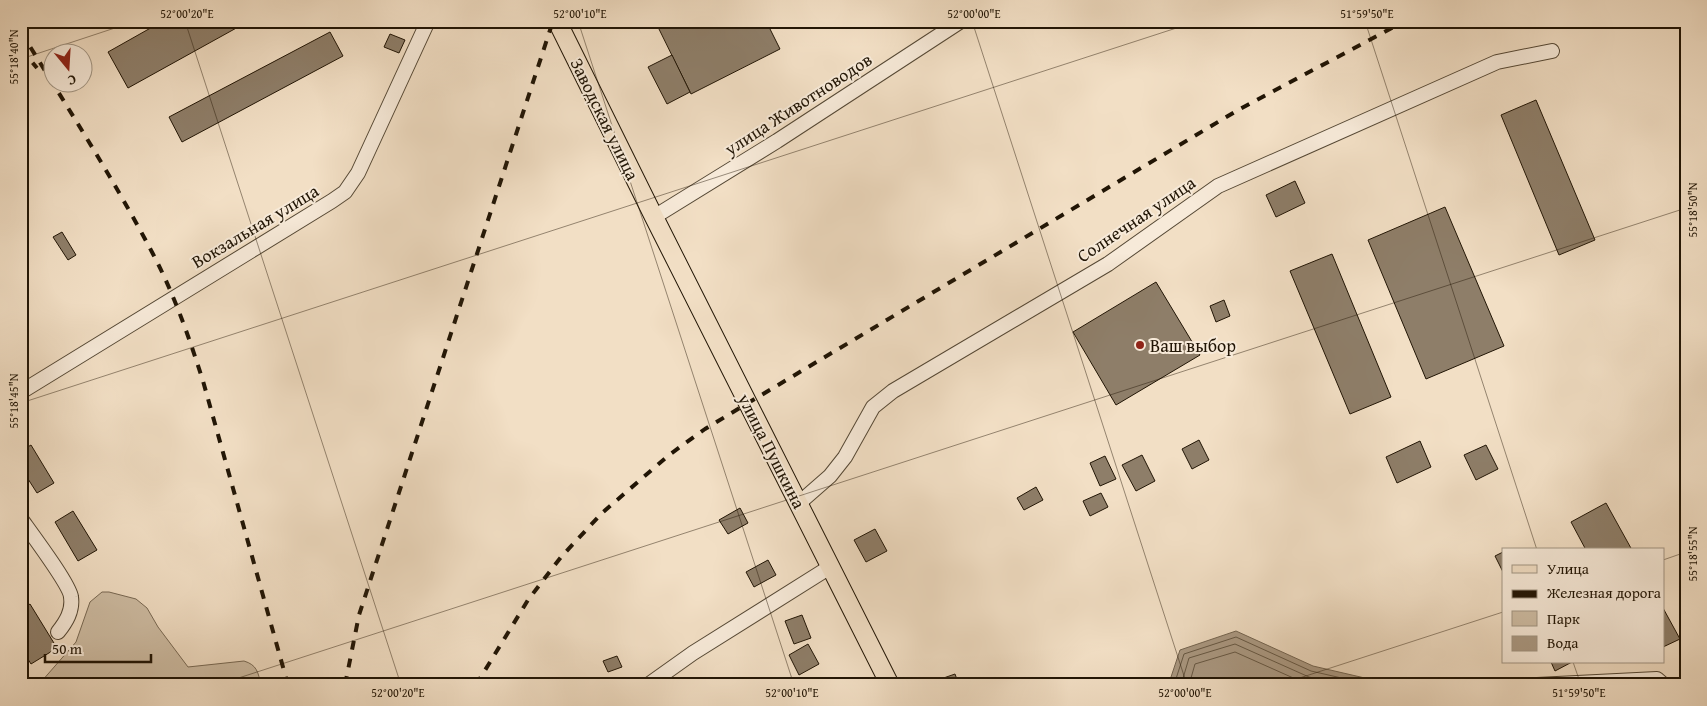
<svg xmlns="http://www.w3.org/2000/svg" width="1707" height="706" font-family="'Gentium Book Plus',serif">
<style>
.green{fill:#cebda4;stroke:#786954}
.water{fill:#ab9a84;stroke:#746551}
.lines{fill:none;stroke-linecap:round;stroke-linejoin:round}
.shore{stroke:#665844;stroke-width:1}
.building{fill:#8e7e69;stroke:#211505}
.minor-casing{stroke:#554835;stroke-width:16}
.major-casing{stroke:#211505;stroke-width:20}
.minor{stroke:#f7ead9;stroke-width:14}
.major{stroke:#f2dfc5;stroke-width:18}
.rail{stroke:#211505;stroke-width:4;stroke-dasharray:9 9;stroke-linecap:butt}
.ticks{fill:none;stroke:#211505;stroke-width:1;stroke-opacity:0.45}
.poi-dot{fill:#8f2418;stroke:#f7ead9;stroke-width:2}
.labels{text-anchor:middle;dominant-baseline:central;stroke-width:4;stroke-linejoin:round;paint-order:stroke}
.street-label{font-size:18px;fill:#211505;stroke:#f7ead9}
.poi-label{font-size:18px;fill:#211505;stroke:#f7ead9;text-anchor:start}
.neatline{fill:none;stroke:#211505;stroke-width:2}
.ticks-label{font-size:12px;text-anchor:middle;fill:#211505}
</style>
<rect width="100%" height="100%" fill="#f2dfc5"/>
<filter id="stains"><feTurbulence type="fractalNoise" baseFrequency=".004" numOctaves="4"/><feColorMatrix values="0 0 0 0 .2 0 0 0 0 .09 0 0 0 0 .02 0 0 0 .5 -.17"/></filter>
<radialGradient id="worn" r=".72"><stop offset=".6" stop-color="#630" stop-opacity="0"/><stop offset="1" stop-color="#630" stop-opacity=".3"/></radialGradient>
<path class="green" d="M 102,592 L 109,592 L 136,599 L 147,608 L 158,627 L 188,667 L 244,661 C 257,665 258,672 261,685 L 43,685 L 41,682 L 76,642 L 90,602 Z"/>
<polygon class="water" points="1236,631 1313,666 1395,685 1171,685 1169,683 1180,650"/>
<g class="lines">
<g class="shore">
<polyline points="1174,685 1184,654 1236,637 1311,671 1372,685"/>
<polyline points="1181,685 1189,658 1235,644 1309,677 1344,685"/>
<polyline points="1189,685 1195,664 1235,652 1309,685"/>
</g>
</g>
<g class="building">
<polygon points="163,21 249,21 128,88 108,52"/>
<polygon points="659,21 766,21 780,49 691,94 656,23"/>
<polygon points="330,32 343,56 182,142 169,117"/>
<polygon points="390,34 405,40 399,53 384,47"/>
<polygon points="672,55 690,92 667,104 648,67"/>
<polygon points="1536,100 1595,240 1559,255 1501,115"/>
<polygon points="1295,181 1305,203 1276,217 1266,195"/>
<polygon points="1445,207 1504,346 1426,379 1368,240"/>
<polygon points="62,232 76,255 68,260 53,237"/>
<polygon points="1332,254 1391,397 1350,414 1290,271"/>
<polygon points="1156,282 1200,355 1116,405 1073,332"/>
<polygon points="1224,300 1230,316 1216,322 1210,306"/>
<polygon points="1199,440 1209,460 1192,469 1182,449"/>
<polygon points="1420,441 1431,467 1397,483 1386,457"/>
<polygon points="31,445 54,483 37,493 21,468 21,451"/>
<polygon points="1486,445 1498,469 1476,480 1464,455"/>
<polygon points="1142,455 1155,481 1136,491 1122,465"/>
<polygon points="1105,456 1116,479 1100,486 1090,463"/>
<polygon points="1036,487 1043,500 1024,510 1017,498"/>
<polygon points="1101,493 1108,507 1090,516 1083,501"/>
<polygon points="1606,503 1632,550 1586,550 1571,522"/>
<polygon points="740,508 748,523 728,534 719,520"/>
<polygon points="73,511 97,550 78,561 55,522"/>
<polygon points="875,529 887,551 866,562 854,540"/>
<polygon points="1503,552 1503,572 1495,556"/>
<polygon points="768,560 776,575 754,587 746,572"/>
<polygon points="30,604 57,648 31,664 21,648 21,610"/>
<polygon points="1663,608 1680,639 1663,647"/>
<polygon points="802,615 811,638 794,644 785,621"/>
<polygon points="808,644 819,664 799,675 789,655"/>
<polygon points="617,656 622,667 608,672 603,661"/>
<polygon points="1551,662 1572,662 1555,671"/>
<polygon points="955,674 959,685 936,685 935,681"/>
</g>
<g class="lines">
<defs>
<g id="minor">
<polyline points="654,217 777,141 961,21"/>
<polyline points="21,392 332,201 345,192 358,173 428,21"/>
<polyline points="798,504 830,476 845,457 873,407 893,391 1108,264 1218,186 1497,62 1552,51"/>
<path d="M 21,519 C 31,533 70,585 71,597 C 73,611 66,622 58,632"/>
<polyline points="648,685 693,653 830,567"/>
<polyline points="1537,685 1657,679 1664,685"/>
</g>
<polyline id="major" points="557,21 654,217 890,685"/>
</defs>
<use href="#minor" class="minor-casing"/>
<use href="#major" class="major-casing"/>
<use href="#minor" class="minor"/>
<use href="#major" class="major"/>
<g class="rail">
<path d="M 21,32 C 66,105 113,178 153,254 C 174,294 189,337 203,381 L 288,685"/>
<polyline points="21,49 37,68"/>
<polyline points="345,685 359,615 553,21"/>
<polyline points="476,685 528,600 561,557 602,513 669,455 705,429 748,403 1238,110 1405,21"/>
</g>
</g>
<path class="ticks" d="M 185,21 L 401,685M 578,21 L 794,685M 972,21 L 1187,685M 1365,21 L 1537,550M 21,59 L 136,21M 21,403 L 1198,21M 1663,560 L 1686,552M 1573,662 L 1581,685M 217,685 L 1686,208M 1278,685 L 1503,612"/>
<circle class="poi-dot" cx="1140" cy="345" r="5"/>
<g class="labels">
<g class="street-label">
<text transform="translate(798 104) rotate(-33)">улица Животноводов</text>
<text transform="translate(605 119) rotate(64)">Заводская улица</text>
<text transform="translate(1136 219) rotate(-34)">Солнечная улица</text>
<text transform="translate(255 226) rotate(-31)">Вокзальная улица</text>
<text transform="translate(772 451) rotate(63)">улица Пушкина</text>
</g>
<g class="poi-label">
<text x="1150" y="345">Ваш выбор</text>
</g>
</g>
<rect width="1707" height="706" fill="none" stroke="#f2dfc5" stroke-width="55"/>
<rect x="1502" y="548" width="162" height="115" fill="#f7ead9" stroke="#a19584"/>
<rect x="1512" y="565" width="25" height="8" fill="#f2dfc5" stroke="#a19584"/>
<text x="1547" y="574" font-size="15" fill="#211505">Улица</text>
<rect x="1512" y="590" width="25" height="8" fill="#211505" stroke="#a19584"/>
<text x="1547" y="598" font-size="15" fill="#211505">Железная дорога</text>
<rect x="1512" y="611" width="25" height="15" fill="#cebda4" stroke="#a19584"/>
<text x="1547" y="624" font-size="15" fill="#211505">Парк</text>
<rect x="1512" y="636" width="25" height="15" fill="#ab9a84" stroke="#a19584"/>
<text x="1547" y="648" font-size="15" fill="#211505">Вода</text>
<g transform="translate(68 68) rotate(162)"><circle r="24" fill="#f7ead9" stroke="#a19584"/>
<path d="M0-4L9 19L0 12L-9 19Z" fill="#8f2418"/>
<text y="-8" font-size="14" font-weight="bold" text-anchor="middle" fill="#211505">С</text>
</g>
<path d="M45 654v8h106v-8" fill="none" stroke="#211505" stroke-width="2.5"/>
<text x="52" y="654" font-size="15" fill="#211505" stroke="#f7ead9" stroke-width="4" paint-order="stroke">50 m</text>
<rect x="28" y="28" width="1652" height="650" class="neatline"/>
<g class="ticks-label">
<text x="187" y="18">52°00'20"E</text>
<text x="580" y="18">52°00'10"E</text>
<text x="974" y="18">52°00'00"E</text>
<text x="1367" y="18">51°59'50"E</text>
<text transform="translate(14 57) rotate(-90)" y="4">55°18'40"N</text>
<text transform="translate(1693 210) rotate(-90)" y="4">55°18'50"N</text>
<text transform="translate(14 401) rotate(-90)" y="4">55°18'45"N</text>
<text transform="translate(1693 554) rotate(-90)" y="4">55°18'55"N</text>
<text x="398" y="697">52°00'20"E</text>
<text x="792" y="697">52°00'10"E</text>
<text x="1185" y="697">52°00'00"E</text>
<text x="1579" y="697">51°59'50"E</text>
</g>
<rect width="100%" height="100%" filter="url(#stains)"/>
<rect width="100%" height="100%" fill="url(#worn)"/>
</svg>
